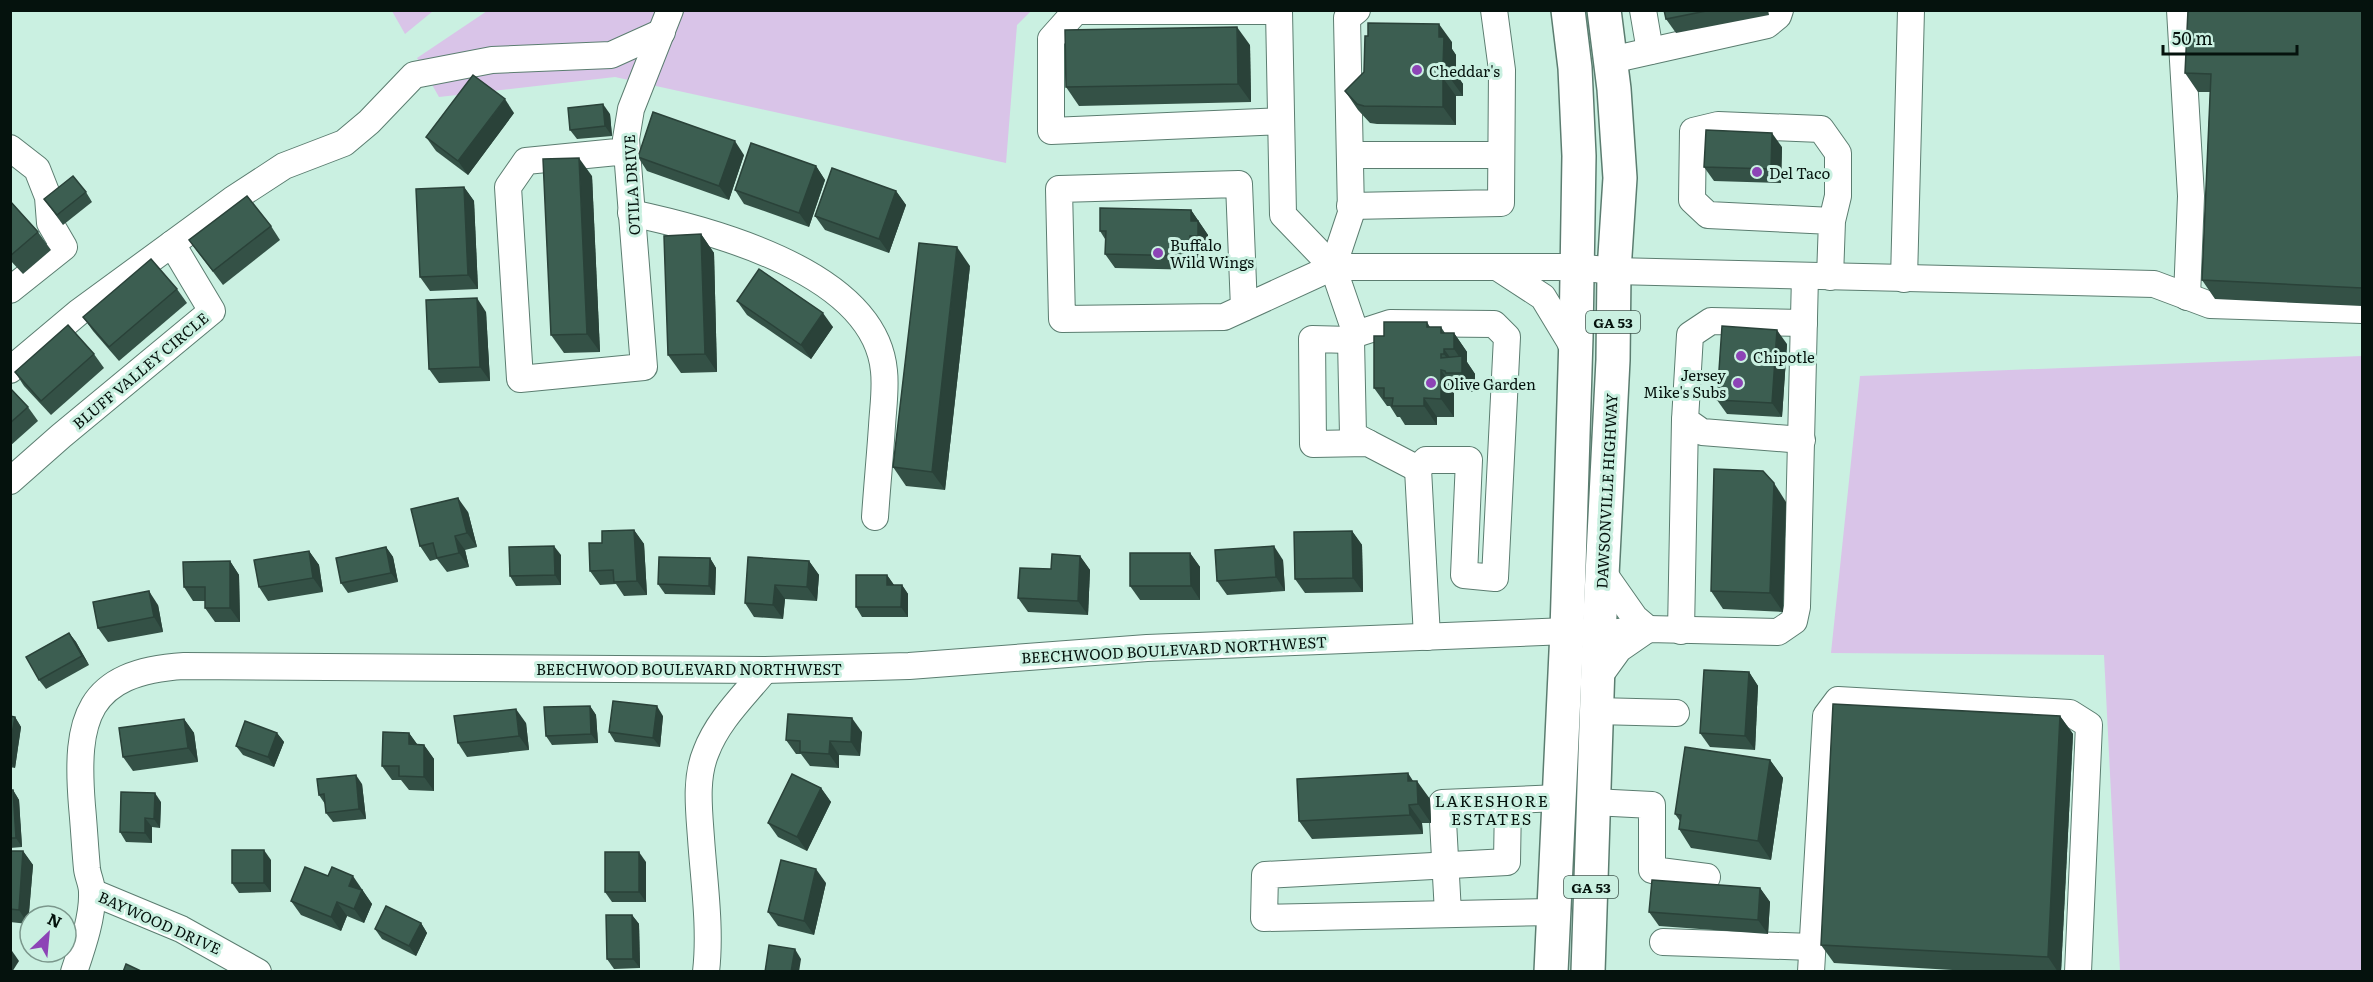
<svg xmlns="http://www.w3.org/2000/svg" width="2373" height="982" font-family="Literata,serif">
<style>
.green{fill:#d9c4e8}
.lines{fill:none;stroke-linecap:round;stroke-linejoin:round}
.minor-casing{stroke:#5b7d70;stroke-width:28}
.major-casing{stroke:#5b7d70;stroke-width:36}
.minor{stroke:#fff;stroke-width:26}
.major{stroke:#fff;stroke-width:33}
.wall{fill:#345146}
.shaded-wall{fill:#2a4239}
.building{fill:#3c5e51;stroke:#2a4239;stroke-width:1.5}
.poi-dot{fill:#8d44b6;stroke:#caf0e1;stroke-width:2}
.labels{text-anchor:middle;dominant-baseline:central;stroke-width:6;stroke-linejoin:round;paint-order:stroke}
.shield{fill:#caf0e1;stroke:#40554d;stroke-width:1.5}
.shield-label{font-size:14px;font-weight:bold;fill:#05120d}
.poi-label{font-size:15px;fill:#05120d;stroke:#caf0e1;text-anchor:start}
.street-label{font-size:15px;fill:#05120d;stroke:#caf0e1}
.neighbourhood-label{font-size:16px;letter-spacing:1.5px;fill:#05120d;stroke:#caf0e1}
</style>
<rect width="100%" height="100%" fill="#caf0e1"/>
<g class="green">
<polygon points="392,11 433,11 405,34"/>
<polygon points="487,11 1031,11 1017,25 1006,163 615,77 439,97 417,58"/>
<polygon points="2362,356 2362,971 2120,971 2104,655 1831,653 1860,376"/>
</g>
<g class="lines">
<defs>
<g id="minor">
<polyline points="1643,10 1650,51"/>
<polyline points="2180,10 2191,196 2187,297"/>
<polyline points="1611,60 1767,25 1778,16 1780,10"/>
<polyline points="1281,121 1051,131 1051,39 1076,11 1279,11 1283,215 1333,267 1356,334 1390,323 1494,324 1507,337 1495,578 1464,575 1469,460 1426,460 1418,469 1427,637"/>
<polyline points="10,148 37,169 48,197 50,223 64,247 10,290"/>
<polyline points="627,151 526,161 508,187 520,379 644,367 626,139 631,109 670,10"/>
<polyline points="1350,155 1501,155"/>
<polyline points="1350,206 1501,203 1502,70 1494,10"/>
<path d="M 631,213 C 711,230 875,272 884,371 C 886,389 883,408 882,426 C 880,456 877,487 875,517"/>
<polyline points="1333,267 1351,213 1347,18 1357,10"/>
<polyline points="1497,267 1543,297 1569,340 1576,355"/>
<polyline points="1830,277 1832,221 1838,196 1838,153 1821,129 1718,125 1693,131 1692,200 1708,215 1832,221"/>
<polyline points="1904,279 1911,10"/>
<polyline points="1244,308 1239,184 1059,189 1062,319 1224,317 1333,267 1576,267 1614,271 2154,284 2210,305 2362,310"/>
<polyline points="1356,334 1351,340 1312,339 1313,444 1368,443 1418,469"/>
<polyline points="1351,340 1353,435 1368,443"/>
<polyline points="10,370 79,312 232,200 284,166 344,143 369,122 414,75 492,60 611,55 662,32"/>
<polyline points="1802,440 1702,432 1685,420 1690,335 1711,321 1804,323"/>
<polyline points="10,481 61,436 212,311 172,244"/>
<polyline points="1681,631 1685,420"/>
<polyline points="1598,678 1619,649 1648,629 1635,618 1602,571"/>
<polyline points="1596,711 1676,713"/>
<polyline points="1508,801 1507,862 1265,875 1264,918 1554,912"/>
<polyline points="1593,802 1652,805 1652,870 1707,877"/>
<polyline points="92,892 181,929 258,972"/>
<polyline points="1448,913 1442,803 1559,798"/>
<polyline points="1663,942 1812,947"/>
<path d="M 74,972 C 82,948 93,917 92,892 C 92,884 88,877 87,869 C 85,848 84,827 82,806 C 75,719 86,672 184,666 L 765,670 L 909,666 L 1147,648 L 1567,631 L 1599,634 L 1648,629 L 1778,632 L 1794,621 L 1797,607 L 1805,276"/>
<path d="M 706,972 C 711,928 704,882 701,838 C 699,810 695,778 706,752 C 718,720 744,696 765,670"/>
<polyline points="1811,972 1826,716 1838,700 2070,713 2089,725 2078,972"/>
</g>
<g id="major">
<polyline points="1551,972 1567,631 1576,337 1579,156 1575,68 1568,10"/>
<polyline points="1588,972 1599,634 1613,360 1614,271 1620,178 1614,89 1604,10"/>
</g>
</defs>
<use href="#minor" class="minor-casing"/>
<use href="#major" class="major-casing"/>
<use href="#minor" class="minor"/>
<use href="#major" class="major"/>
</g>
<g class="wall">
<polygon points="1664,10 1768,10 1769,15 1676,33 1666,19"/>
<polygon points="2362,10 2362,306 2215,299 2202,280 2210,92 2198,92 2185,73"/>
<polygon points="1452,42 1452,49 1456,55 1456,74 1463,84 1463,96 1456,96 1456,125 1377,124 1370,123 1358,110 1345,91"/>
<polygon points="1250,45 1251,102 1079,106 1066,87"/>
<polygon points="514,113 468,175 436,151 426,137"/>
<polygon points="610,114 612,136 577,139 570,130"/>
<polygon points="1782,147 1781,183 1714,181 1704,167"/>
<polygon points="744,155 729,200 647,171 638,157"/>
<polygon points="816,166 825,180 809,227 744,204 735,190"/>
<polygon points="592,176 600,352 564,353 551,335"/>
<polygon points="464,187 474,201 478,289 430,291 420,277"/>
<polygon points="896,191 906,205 889,253 825,230 815,216"/>
<polygon points="86,192 92,202 63,225 44,199"/>
<polygon points="10,201 38,232 51,250 23,274 10,260"/>
<polygon points="1191,210 1208,235 1208,250 1200,250 1200,270 1115,268 1105,254 1105,239 1100,231"/>
<polygon points="271,226 280,240 223,285 189,240"/>
<polygon points="701,234 714,253 717,372 681,373 668,355"/>
<polygon points="970,266 945,490 906,486 893,467"/>
<polygon points="177,289 187,303 119,361 93,331 83,317"/>
<polygon points="737,301 833,327 811,359 747,315"/>
<polygon points="486,312 490,381 439,383 429,369"/>
<polygon points="1427,322 1430,327 1441,327 1445,333 1454,333 1467,352 1467,362 1475,374 1475,392 1458,392 1456,389 1454,389 1454,417 1437,417 1437,425 1405,425 1400,417 1397,417 1390,406 1387,406 1374,388 1384,336"/>
<polygon points="1787,344 1782,417 1727,414 1717,400"/>
<polygon points="94,354 104,368 51,415 24,386 15,372"/>
<polygon points="10,388 28,407 38,421 10,446"/>
<polygon points="1786,502 1783,612 1723,609 1711,591"/>
<polygon points="468,512 477,547 465,550 469,567 447,572 437,559 430,561 420,546"/>
<polygon points="634,530 644,544 647,595 624,596 616,584 600,585 590,571 602,543"/>
<polygon points="1352,531 1362,545 1363,592 1305,593 1295,579"/>
<polygon points="386,547 393,557 398,582 348,593 341,583"/>
<polygon points="309,551 319,565 323,592 268,601 259,587"/>
<polygon points="1190,553 1200,567 1200,600 1140,600 1130,586"/>
<polygon points="561,555 561,585 516,586 510,576"/>
<polygon points="1080,556 1090,570 1088,615 1028,612 1018,598 1051,569"/>
<polygon points="710,558 716,568 715,595 665,594 658,584"/>
<polygon points="1283,560 1285,591 1227,595 1217,581"/>
<polygon points="230,561 239,575 240,622 215,622 205,608 205,601 193,601 184,587"/>
<polygon points="809,561 819,575 817,601 785,599 783,619 754,617 745,603"/>
<polygon points="887,575 894,585 902,585 908,594 908,617 862,617 856,607"/>
<polygon points="158,605 163,632 108,642 98,628"/>
<polygon points="69,633 76,642 89,665 46,689 39,680"/>
<polygon points="1749,672 1758,686 1755,750 1710,747 1700,733"/>
<polygon points="590,706 596,715 598,743 552,745 546,736"/>
<polygon points="10,716 15,717 21,727 15,768 10,767"/>
<polygon points="663,716 660,747 615,742 609,732"/>
<polygon points="2060,716 2073,734 2061,972 1986,972 1834,963 1821,945"/>
<polygon points="184,719 194,733 198,762 133,771 123,757"/>
<polygon points="526,723 529,750 467,757 458,743"/>
<polygon points="862,732 860,756 839,755 839,768 810,766 801,754 796,754 786,740"/>
<polygon points="277,733 284,742 274,767 243,755 236,746"/>
<polygon points="409,733 417,744 424,745 434,759 434,791 409,790 401,780 392,780 382,766"/>
<polygon points="1770,760 1783,778 1771,860 1691,848 1679,829 1680,821 1675,814"/>
<polygon points="1413,781 1430,799 1431,823 1422,823 1423,834 1312,839 1299,821"/>
<polygon points="362,784 366,819 333,822 326,813 325,804 319,795"/>
<polygon points="821,788 831,802 807,851 778,837 768,823"/>
<polygon points="10,790 13,790 19,800 22,847 10,848"/>
<polygon points="161,802 160,828 152,827 152,843 126,842 120,832"/>
<polygon points="10,851 23,851 33,865 28,924 10,922"/>
<polygon points="271,860 271,892 239,893 232,883"/>
<polygon points="646,862 646,902 612,902 605,892"/>
<polygon points="826,883 814,935 778,926 768,912"/>
<polygon points="1760,888 1770,902 1768,934 1659,926 1649,912"/>
<polygon points="363,890 363,891 372,904 364,923 347,916 341,931 301,915 291,901"/>
<polygon points="632,915 639,924 640,968 614,969 607,959"/>
<polygon points="421,923 427,933 416,956 382,939 375,929"/>
</g>
<g class="shaded-wall">
<polygon points="1439,24 1452,42 1452,49 1456,55 1456,74 1463,84 1463,96 1450,78 1443,66 1439,37"/>
<polygon points="1237,27 1250,45 1251,102 1238,84"/>
<polygon points="1443,78 1456,96 1456,125 1443,107"/>
<polygon points="505,99 514,113 468,175 458,161"/>
<polygon points="603,104 610,114 612,136 605,126"/>
<polygon points="1772,133 1782,147 1781,183 1771,169"/>
<polygon points="735,141 744,155 729,200 719,186"/>
<polygon points="579,158 592,176 600,352 587,334"/>
<polygon points="816,166 825,180 809,227 799,213"/>
<polygon points="464,187 474,201 478,289 468,275"/>
<polygon points="896,191 906,205 889,253 879,239"/>
<polygon points="1191,210 1208,235 1208,250 1198,236 1191,221"/>
<polygon points="701,234 714,253 717,372 705,354"/>
<polygon points="1190,236 1200,250 1200,270 1190,256"/>
<polygon points="957,247 970,266 945,490 932,472"/>
<polygon points="477,298 486,312 490,381 480,367"/>
<polygon points="823,313 833,327 811,359 801,345"/>
<polygon points="1777,330 1787,344 1782,417 1772,403"/>
<polygon points="1454,333 1467,352 1467,362 1475,374 1475,392 1462,373 1462,361 1454,349"/>
<polygon points="1444,349 1457,367 1457,373 1444,354"/>
<polygon points="1441,370 1454,389 1454,417 1441,399"/>
<polygon points="1424,398 1437,417 1437,425 1424,406"/>
<polygon points="1774,483 1786,502 1783,612 1770,593"/>
<polygon points="458,498 468,512 477,547 467,533"/>
<polygon points="634,530 644,544 647,595 637,581"/>
<polygon points="1352,531 1362,545 1363,592 1353,578"/>
<polygon points="455,536 465,550 469,567 459,553"/>
<polygon points="554,546 561,555 561,585 555,575"/>
<polygon points="1274,546 1283,560 1285,591 1276,577"/>
<polygon points="386,547 393,557 398,582 391,573"/>
<polygon points="309,551 319,565 323,592 313,578"/>
<polygon points="1190,553 1200,567 1200,600 1191,586"/>
<polygon points="1080,556 1090,570 1088,615 1078,601"/>
<polygon points="710,558 716,568 715,595 709,586"/>
<polygon points="230,561 239,575 240,622 230,608"/>
<polygon points="809,561 819,575 817,601 807,587"/>
<polygon points="887,575 894,585 887,585"/>
<polygon points="775,585 785,599 783,619 773,605"/>
<polygon points="902,585 908,594 908,617 901,607"/>
<polygon points="149,591 158,605 163,632 154,617"/>
<polygon points="69,633 76,642 89,665 82,656"/>
<polygon points="1749,672 1758,686 1755,750 1745,736"/>
<polygon points="590,706 596,715 598,743 591,734"/>
<polygon points="657,706 663,716 660,747 653,738"/>
<polygon points="516,709 526,723 529,750 519,736"/>
<polygon points="2060,716 2073,734 2061,972 2058,972 2048,957"/>
<polygon points="15,717 21,727 15,768 10,761 10,746"/>
<polygon points="852,718 862,732 860,756 851,742"/>
<polygon points="184,719 194,733 198,762 188,748"/>
<polygon points="277,733 284,742 274,767 268,757"/>
<polygon points="409,733 419,747 409,744"/>
<polygon points="830,741 839,755 839,768 829,754"/>
<polygon points="424,745 434,759 434,791 424,777"/>
<polygon points="1770,760 1783,778 1771,860 1758,841"/>
<polygon points="1408,773 1417,787 1417,781 1430,799 1431,823 1418,804 1408,781"/>
<polygon points="356,775 362,784 366,819 359,809"/>
<polygon points="821,788 831,802 807,851 797,837"/>
<polygon points="13,790 19,800 22,847 16,838"/>
<polygon points="155,793 161,802 160,828 154,819"/>
<polygon points="1409,805 1422,823 1423,834 1410,815"/>
<polygon points="145,818 152,827 152,843 145,833"/>
<polygon points="264,850 271,860 271,892 264,883"/>
<polygon points="23,851 33,865 28,924 19,910"/>
<polygon points="639,852 646,862 646,902 639,892"/>
<polygon points="816,869 826,883 814,935 804,921"/>
<polygon points="353,876 372,904 364,923 354,909 349,886"/>
<polygon points="1760,888 1770,902 1768,934 1758,920"/>
<polygon points="337,902 347,916 341,931 331,917"/>
<polygon points="632,915 639,924 640,968 633,959"/>
<polygon points="421,923 427,933 416,956 409,946"/>
<polygon points="10,948 19,961 12,972 10,972"/>
<polygon points="795,949 801,959 799,972 791,972"/>
</g>
<g class="building">
<polygon points="1664,10 1711,10 1666,19"/>
<polygon points="2188,10 2362,10 2362,288 2202,280 2211,74 2185,73"/>
<polygon points="1368,23 1439,24 1439,37 1444,37 1443,66 1450,66 1450,78 1443,78 1443,107 1364,106 1357,104 1345,91 1364,72 1365,36 1368,36"/>
<polygon points="1237,27 1238,84 1066,87 1065,30"/>
<polygon points="473,75 505,99 458,161 426,137"/>
<polygon points="603,104 605,126 570,130 568,108"/>
<polygon points="653,112 735,141 719,186 638,157"/>
<polygon points="1706,130 1772,133 1771,169 1704,167"/>
<polygon points="751,143 816,166 799,213 735,190"/>
<polygon points="579,158 587,334 551,335 543,159"/>
<polygon points="832,168 896,191 879,239 815,216"/>
<polygon points="73,176 86,192 57,215 44,199"/>
<polygon points="464,187 468,275 420,277 416,189"/>
<polygon points="247,196 271,226 213,271 189,240"/>
<polygon points="10,201 38,232 10,256"/>
<polygon points="1100,208 1191,210 1191,221 1198,221 1198,236 1190,236 1190,256 1105,254 1106,231 1100,231"/>
<polygon points="701,234 705,354 668,355 664,236"/>
<polygon points="919,243 957,247 932,472 893,467"/>
<polygon points="151,259 177,289 109,347 83,317"/>
<polygon points="759,269 823,313 801,345 737,301"/>
<polygon points="477,298 480,367 429,369 426,300"/>
<polygon points="1384,322 1427,322 1427,327 1441,327 1441,333 1454,333 1454,349 1444,349 1444,354 1441,354 1441,358 1462,356 1462,373 1446,373 1445,371 1441,370 1441,399 1424,398 1424,406 1392,406 1393,398 1384,398 1384,388 1374,388 1374,336 1384,336"/>
<polygon points="68,325 94,354 41,401 15,372"/>
<polygon points="1722,326 1777,330 1772,403 1717,400"/>
<polygon points="10,388 28,407 10,423"/>
<polygon points="1714,469 1763,471 1774,483 1770,593 1711,591"/>
<polygon points="458,498 467,533 455,536 459,553 437,558 433,543 420,546 411,509"/>
<polygon points="634,530 637,581 614,582 613,570 590,571 589,543 602,543 602,531"/>
<polygon points="1352,531 1353,578 1295,579 1294,532"/>
<polygon points="554,546 555,575 510,576 509,547"/>
<polygon points="1274,546 1276,577 1217,581 1215,550"/>
<polygon points="386,547 391,573 341,583 336,558"/>
<polygon points="309,551 313,578 259,587 254,560"/>
<polygon points="1130,553 1190,553 1191,586 1130,586"/>
<polygon points="1052,554 1080,556 1078,601 1018,598 1020,568 1051,569"/>
<polygon points="659,557 710,558 709,586 658,584"/>
<polygon points="748,557 809,561 807,587 775,585 773,605 745,603"/>
<polygon points="230,561 230,608 205,608 205,587 184,587 183,562"/>
<polygon points="856,575 887,575 887,585 902,585 901,607 856,607"/>
<polygon points="149,591 154,617 98,628 93,602"/>
<polygon points="69,633 82,656 39,680 26,657"/>
<polygon points="1704,670 1749,672 1745,736 1700,733"/>
<polygon points="613,701 657,706 653,738 609,732"/>
<polygon points="1833,704 2060,716 2048,957 1821,945"/>
<polygon points="590,706 591,734 546,736 544,707"/>
<polygon points="516,709 519,736 458,743 454,716"/>
<polygon points="788,714 852,718 851,742 830,741 829,754 800,752 800,741 786,740"/>
<polygon points="10,716 15,717 10,746"/>
<polygon points="184,719 188,748 123,757 119,728"/>
<polygon points="245,721 277,733 268,757 236,746"/>
<polygon points="383,732 409,733 409,744 424,745 424,777 399,776 399,766 382,766"/>
<polygon points="1685,747 1770,760 1758,841 1679,829 1681,815 1675,814"/>
<polygon points="1408,773 1408,781 1417,781 1418,804 1409,805 1410,815 1299,821 1297,779"/>
<polygon points="792,774 821,788 797,837 768,823"/>
<polygon points="356,775 359,809 326,813 324,794 319,795 317,779"/>
<polygon points="10,790 13,790 16,838 10,838"/>
<polygon points="121,792 155,793 154,819 145,818 145,833 120,832"/>
<rect x="232" y="850" width="32" height="33"/>
<polygon points="10,851 23,851 19,910 10,909"/>
<rect x="605" y="852" width="34" height="40"/>
<polygon points="781,860 816,869 804,921 768,912"/>
<polygon points="305,867 328,876 332,867 353,876 349,886 362,890 354,909 337,902 331,917 291,901"/>
<polygon points="1652,880 1760,888 1758,920 1649,912"/>
<polygon points="386,906 421,923 409,946 375,929"/>
<polygon points="606,915 632,915 633,959 607,959"/>
<polygon points="769,945 795,949 791,972 765,972"/>
<polygon points="126,964 143,972 123,972"/>
</g>
<g class="poi-dot">
<circle cx="1417" cy="70" r="6"/>
<circle cx="1757" cy="172" r="6"/>
<circle cx="1158" cy="253" r="6"/>
<circle cx="1741" cy="356" r="6"/>
<circle cx="1431" cy="383" r="6"/>
<circle cx="1738" cy="383" r="6"/>
</g>
<g class="labels">
<g class="shield">
<rect x="1586" y="311" width="54" height="22" rx="4.5"/>
<rect x="1564" y="876" width="54" height="22" rx="4.5"/>
</g>
<g class="shield-label">
<text x="1613" y="322">GA 53</text>
<text x="1591" y="887">GA 53</text>
</g>
<g class="poi-label">
<text x="1429" y="70">Cheddar's</text>
<text x="1769" y="172">Del Taco</text>
<text x="1170" y="244">Buffalo<tspan x="1170" dy="17">Wild Wings</tspan></text>
<text x="1753" y="356">Chipotle</text>
<text x="1726" y="374" text-anchor="end">Jersey<tspan x="1726" dy="17">Mike's Subs</tspan></text>
<text x="1443" y="383">Olive Garden</text>
</g>
<g class="street-label">
<text transform="translate(631 185) rotate(-93)">OTILA DRIVE</text>
<text transform="translate(140 370) rotate(-40)">BLUFF VALLEY CIRCLE</text>
<text transform="translate(1606 491) rotate(-87)">DAWSONVILLE HIGHWAY</text>
<text transform="translate(1174 649) rotate(-3)">BEECHWOOD BOULEVARD NORTHWEST</text>
<text x="689" y="668">BEECHWOOD BOULEVARD NORTHWEST</text>
<text transform="translate(160 922) rotate(24)">BAYWOOD DRIVE</text>
</g>
<g class="neighbourhood-label">
<text x="1492" y="800">LAKESHORE<tspan x="1492" dy="18">ESTATES</tspan></text>
</g>
</g>
<rect width="2373" height="982" fill="none" stroke="#05120d" stroke-width="24"/>
<g transform="translate(48 934) rotate(26)"><circle r="28" fill="#caf0e1" stroke="#7b978c" stroke-width="1.5"/>
<path d="M0-4.5L10 22L0 15L-10 22Z" fill="#8d44b6"/>
<text y="-9" font-size="16" font-weight="bold" text-anchor="middle" fill="#05120d">N</text>
</g>
<path d="M2163 45v9h134v-9" fill="none" stroke="#05120d" stroke-width="3"/>
<text x="2172" y="45" font-size="18" fill="#05120d" stroke="#caf0e1" stroke-width="4.5" paint-order="stroke">50 m</text>
</svg>
